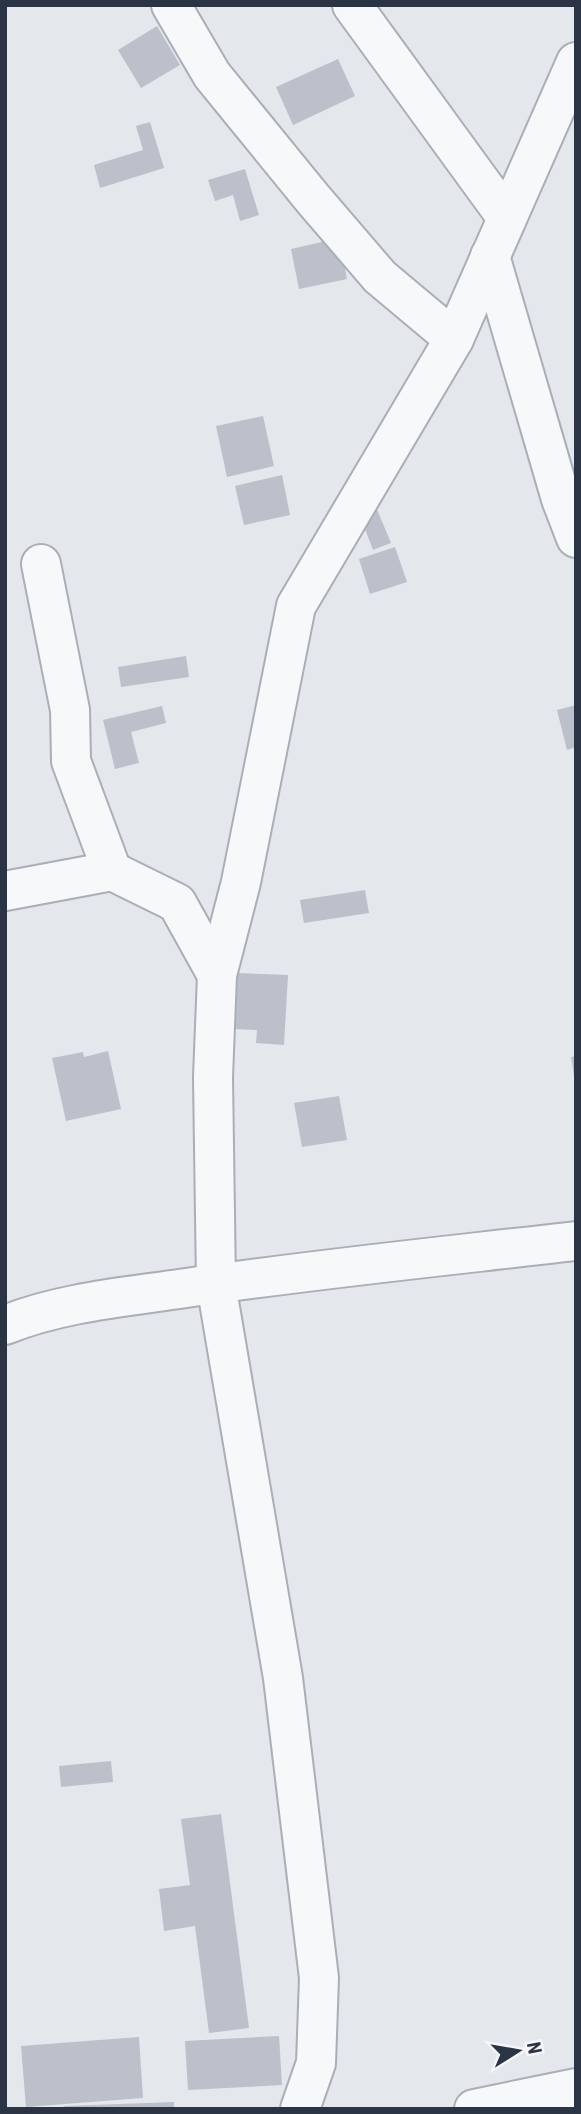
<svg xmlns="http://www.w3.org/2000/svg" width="581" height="2114" font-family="'Roboto Condensed',sans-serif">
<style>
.building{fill:#bbc0ca}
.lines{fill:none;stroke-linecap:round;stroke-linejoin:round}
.minor-casing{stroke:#a9aeb7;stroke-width:42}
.minor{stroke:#f7f8fa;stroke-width:38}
</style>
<rect width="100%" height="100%" fill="#e4e7ec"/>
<g class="building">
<polygon points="157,26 180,65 141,88 118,50"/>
<polygon points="338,59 355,96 293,125 276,87"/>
<polygon points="150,122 164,168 100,188 94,165 143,150 136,126"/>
<polygon points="245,169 259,215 240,221 233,195 215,201 208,180"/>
<polygon points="339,238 347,279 299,289 291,249"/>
<polygon points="263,416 274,466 227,477 216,426"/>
<polygon points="282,475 290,515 244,525 235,486"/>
<polygon points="376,507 391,543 373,550 359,513"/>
<polygon points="395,547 407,582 370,594 359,559"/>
<polygon points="186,656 189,677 121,687 118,667"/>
<polygon points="576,705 576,747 567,750 557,710"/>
<polygon points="162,706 166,723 131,732 139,763 115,769 103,720"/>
<polygon points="365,890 369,913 304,923 300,900"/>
<polygon points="235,973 288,975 284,1045 256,1043 257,1030 233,1029"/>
<polygon points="108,1051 121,1109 66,1121 52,1058 83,1052 84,1057"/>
<polygon points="576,1056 576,1076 574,1076 571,1057"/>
<polygon points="339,1096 347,1140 302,1147 294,1103"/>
<polygon points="111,1761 113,1782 61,1787 59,1766"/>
<polygon points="221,1814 249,2028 209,2033 195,1926 164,1931 159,1889 190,1885 181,1819"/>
<polygon points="279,2036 282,2085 188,2090 185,2041"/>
<polygon points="139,2037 143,2098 26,2107 21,2046"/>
<polygon points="174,2102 174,2109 64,2109 64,2106"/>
</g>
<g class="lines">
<defs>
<g id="minor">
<polyline points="171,5 212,75 313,199 380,277 454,339"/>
<polyline points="352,5 507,218"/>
<polyline points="490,256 561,499 576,538"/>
<polyline points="41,564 70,710 71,761 112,871"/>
<polyline points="5,891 112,871 177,903 217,975"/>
<path d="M 5,1325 C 62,1302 126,1297 186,1288 C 316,1269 446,1256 576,1241"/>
<polyline points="300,2109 316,2063 319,1978 283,1678 216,1284 213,1077 217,975 241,882 296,606 454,339 576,62"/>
<polyline points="474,2109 576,2088"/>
</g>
</defs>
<use href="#minor" class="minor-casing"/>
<use href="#minor" class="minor"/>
</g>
<rect width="581" height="2114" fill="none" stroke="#2b3445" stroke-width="14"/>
<g transform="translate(518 2051) rotate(79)" stroke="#f4f6f9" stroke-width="5" paint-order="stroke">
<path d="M0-5L12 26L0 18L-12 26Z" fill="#2b3445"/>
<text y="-10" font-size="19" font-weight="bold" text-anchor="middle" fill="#2b3445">N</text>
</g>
</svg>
